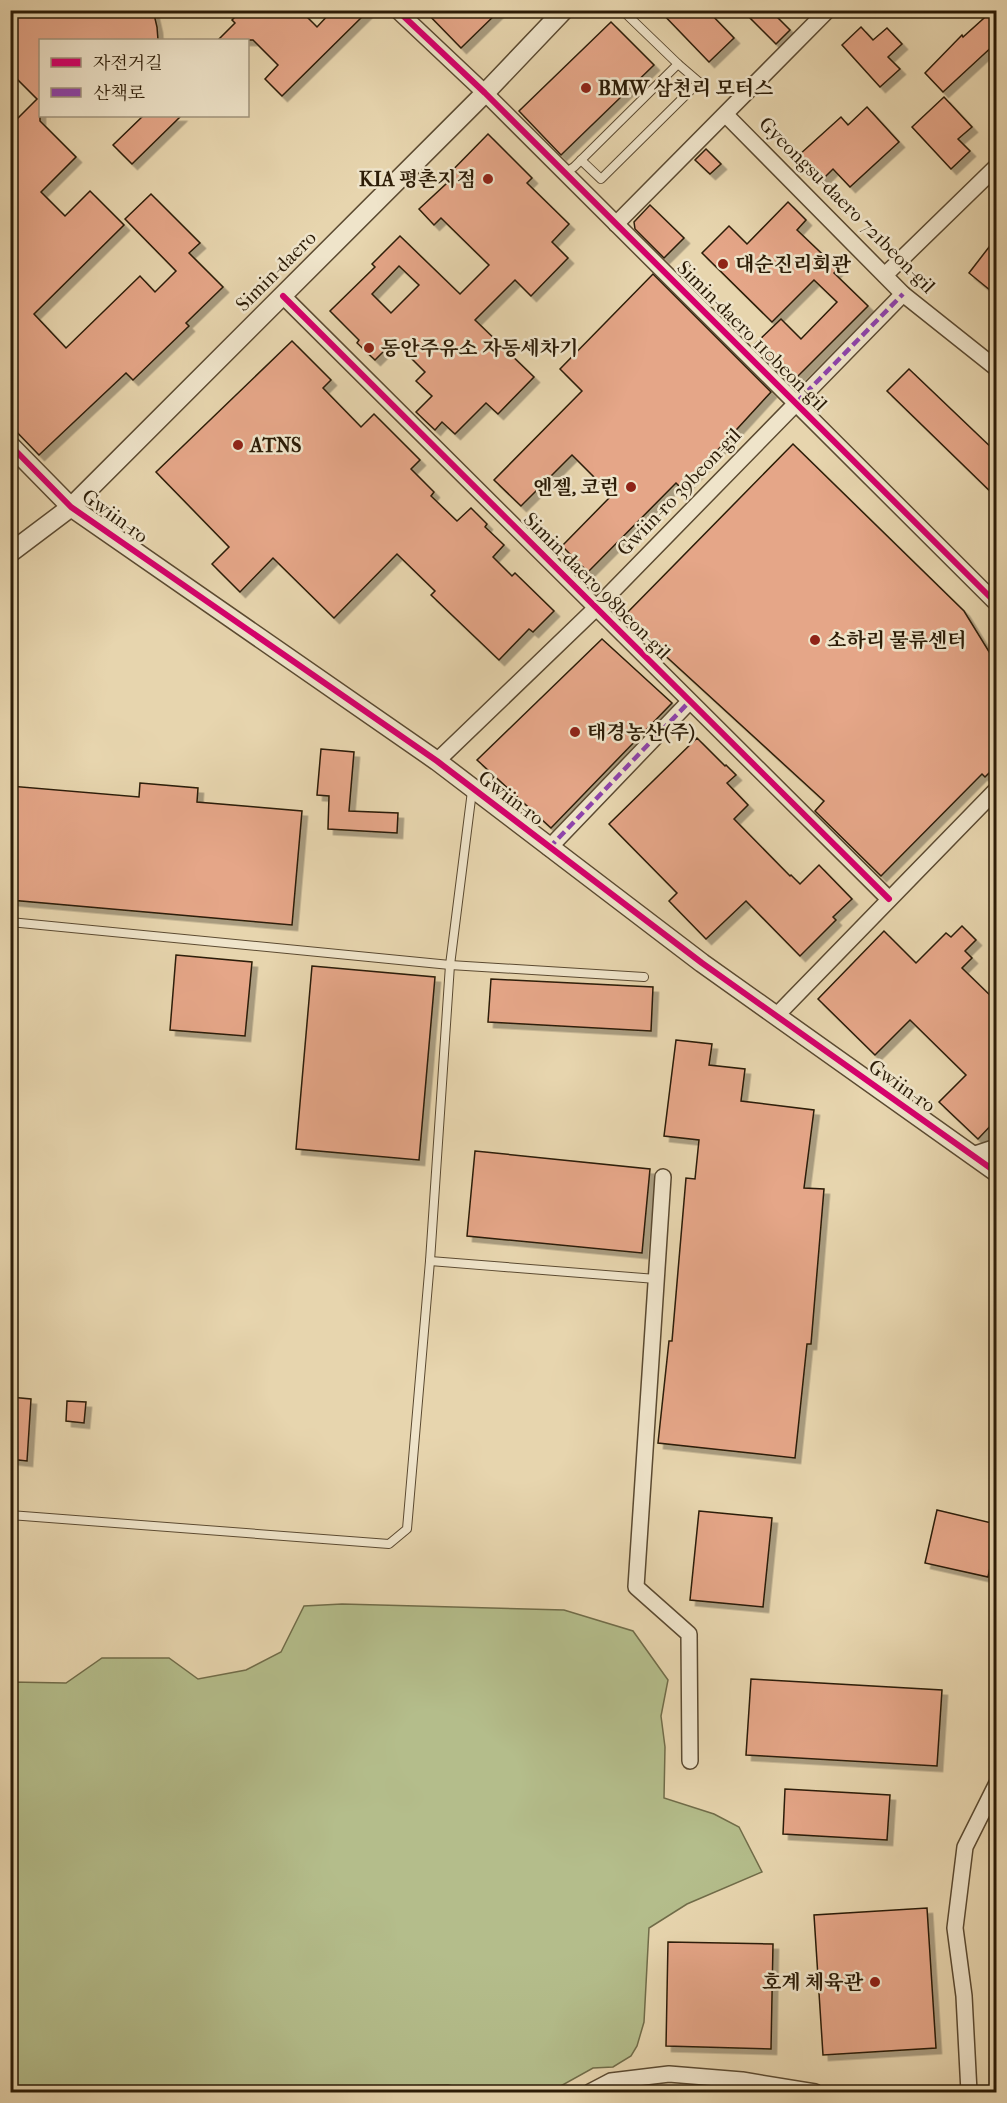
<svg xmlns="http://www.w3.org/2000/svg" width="1007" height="2103" font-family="'IM FELL French Canon','Noto Serif KR',serif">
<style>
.green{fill:#b4bd8b;stroke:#706c49;stroke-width:1.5}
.building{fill:#e5a688;stroke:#2c1c07;stroke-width:1.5;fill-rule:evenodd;filter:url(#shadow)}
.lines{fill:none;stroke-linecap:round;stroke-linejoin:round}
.service-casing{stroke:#5b4a31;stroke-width:10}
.minor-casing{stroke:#5b4a31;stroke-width:18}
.tertiary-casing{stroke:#5b4a31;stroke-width:21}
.service{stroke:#efe4ca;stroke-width:8}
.minor{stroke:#efe4ca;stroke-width:15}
.tertiary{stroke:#efe4ca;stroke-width:18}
.quiet{stroke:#8e44ad;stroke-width:4.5;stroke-dasharray:9 4.5;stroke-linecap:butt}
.cycleway-casing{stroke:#efe4ca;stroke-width:10}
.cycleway{stroke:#d6006c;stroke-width:6}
.poi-dot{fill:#8f2418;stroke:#efe4ca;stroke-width:2}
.labels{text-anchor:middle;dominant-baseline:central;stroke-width:5;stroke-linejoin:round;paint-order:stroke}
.poi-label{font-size:20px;font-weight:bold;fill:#2c1c07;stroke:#efe4ca;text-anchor:start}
.street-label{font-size:20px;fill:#2c1c07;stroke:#efe4ca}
</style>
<defs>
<filter id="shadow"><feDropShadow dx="5.5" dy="5.5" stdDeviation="0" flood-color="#0004"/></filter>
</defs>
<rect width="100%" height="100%" fill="#e7d5ae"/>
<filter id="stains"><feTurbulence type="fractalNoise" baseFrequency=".00333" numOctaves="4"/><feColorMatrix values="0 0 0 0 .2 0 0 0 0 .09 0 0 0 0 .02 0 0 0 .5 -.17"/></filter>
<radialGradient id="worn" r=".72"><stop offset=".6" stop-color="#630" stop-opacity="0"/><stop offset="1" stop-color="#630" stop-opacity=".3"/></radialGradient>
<polygon class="green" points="342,1604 564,1610 633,1631 668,1680 661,1716 665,1747 664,1798 714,1814 739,1827 762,1872 687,1904 649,1928 644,2022 637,2046 631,2056 613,2067 593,2068 550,2092 484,2092 448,2085 133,2092 11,2092 11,1682 66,1683 102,1658 169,1658 198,1679 246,1670 281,1652 304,1606"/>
<g class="building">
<polygon points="10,10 153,10 157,27 158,40 40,40 40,121 76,157 41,192 65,216 90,191 124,225 34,314 66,348 140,276 155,292 176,271 125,219 151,194 200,243 189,253 223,287 186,323 189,326 133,380 126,373 39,455 10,425 10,126 37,99 10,72"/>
<polygon points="242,10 300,10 317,27 333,10 369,10 282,96 265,79 278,65 253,40 218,40 235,23 232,20"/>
<polygon points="424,10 500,10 461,48"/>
<polygon points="659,10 707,10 734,38 709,62"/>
<polygon points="742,10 770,10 790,30 776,44"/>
<polygon points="993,10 996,10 996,43 943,92 925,73 962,35 963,37"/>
<polygon points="611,22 654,65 561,155 519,111"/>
<polygon points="861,27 873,40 887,28 902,44 888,57 900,69 880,87 842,45"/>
<polygon points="944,97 972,127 958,139 970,151 951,169 912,127"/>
<polygon points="867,107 899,142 850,187 833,169 822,180 799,155 841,117 848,125"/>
<polygon points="143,116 181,116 132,164 113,145"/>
<path d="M 488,134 L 532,178 L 527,183 L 569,224 L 552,242 L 568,258 L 531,296 L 515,280 L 475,320 L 534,377 L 498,414 L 486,403 L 455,434 L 442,422 L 435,430 L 416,412 L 432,396 L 416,381 L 425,372 L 394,341 L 375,360 L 357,343 L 359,340 L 330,311 L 375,267 L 372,264 L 400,236 L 460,294 L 489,265 L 441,218 L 434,225 L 419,209 L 447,183 L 443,180 ZM 399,266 L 419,285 L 391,313 L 372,294 Z"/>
<polygon points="706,149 721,164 710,174 695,160"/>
<polygon points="788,202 806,220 797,230 838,269 834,273 868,306 792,382 786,376 784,378 753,346 781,319 801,339 837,302 814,280 772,322 702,253 729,226 747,244"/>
<polygon points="650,205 684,238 664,258 635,229 634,222"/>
<polygon points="996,238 996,295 969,273"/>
<polygon points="653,274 771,392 682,489 676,483 588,572 562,546 612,495 572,455 521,506 494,480 582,391 560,369"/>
<polygon points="292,341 331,380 323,388 361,427 374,414 420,460 411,469 434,492 431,496 457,521 471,508 487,524 485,527 504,545 493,557 512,576 515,573 554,611 533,632 529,629 499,660 431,595 435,591 397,554 334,618 273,558 240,592 212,564 229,547 156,472"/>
<polygon points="909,369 996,452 996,497 887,391"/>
<polygon points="793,444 964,611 996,663 996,766 985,777 982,774 881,876 815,811 824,801 623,617"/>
<polygon points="602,639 672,703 551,828 477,760"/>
<polygon points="697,738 725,766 726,765 736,775 727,783 748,805 734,819 790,876 791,875 800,884 819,865 852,899 833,917 836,920 800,956 746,901 706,939 669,901 677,893 609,824"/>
<polygon points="321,749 354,752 349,811 398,813 397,833 328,829 329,796 317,795"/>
<polygon points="140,783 198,788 197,802 302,811 292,925 10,900 10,786 139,797"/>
<polygon points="962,926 976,940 965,951 972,958 962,968 996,1001 996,1120 978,1139 939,1102 966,1075 910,1020 875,1055 818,999 884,931 916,963 946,933 951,937"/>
<polygon points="176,955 252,962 245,1036 170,1030"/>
<polygon points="312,966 435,977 419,1160 296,1149"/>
<polygon points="491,979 653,987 651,1031 488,1022"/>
<polygon points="676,1040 712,1044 709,1065 745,1069 741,1101 814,1110 804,1188 824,1189 811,1344 807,1344 795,1458 658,1443 669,1341 672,1341 686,1178 695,1179 699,1140 664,1136"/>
<polygon points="475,1151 650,1169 642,1253 467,1236"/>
<polygon points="10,1397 31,1399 27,1461 10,1459"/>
<polygon points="67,1401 86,1402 84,1423 66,1421"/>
<polygon points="937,1510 996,1524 996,1539 988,1577 925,1563"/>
<polygon points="699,1511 772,1518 763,1607 690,1600"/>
<polygon points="751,1679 942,1690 937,1766 746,1755"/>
<polygon points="785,1789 890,1795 887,1840 783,1834"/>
<polygon points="927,1908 936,2048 823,2055 814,1915"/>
<polygon points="668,1942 773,1944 771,2049 666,2046"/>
</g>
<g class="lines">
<defs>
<g id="service">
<polyline points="581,160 601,179 699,82 678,64"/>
<polyline points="565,173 574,167 678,64 622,10"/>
<polyline points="10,922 450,965 644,977"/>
<polyline points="430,1261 656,1279"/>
<polyline points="10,1515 389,1544 407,1529 430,1261 450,965 472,791"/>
</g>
<g id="minor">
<polyline points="397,10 485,93 996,603"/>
<polyline points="726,115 903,294 996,368"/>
<polyline points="616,224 828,10"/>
<polyline points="885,275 996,167"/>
<polyline points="283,296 889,899"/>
<polyline points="437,761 596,608 903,294"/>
<polyline points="549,848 689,702"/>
<polyline points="777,1015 996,790"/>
<polyline points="972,1155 996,1147"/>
<polyline points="663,1177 636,1587 689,1634 690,1761"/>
<polyline points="590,2092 611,2081 669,2074 742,2080 815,2092"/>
<polyline points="969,2092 964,1996 955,1928 965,1847 996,1785"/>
</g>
<g id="tertiary">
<polyline points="10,445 71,507 437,761 702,963 996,1172"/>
<polyline points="10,553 71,507 485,93 564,10"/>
</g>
</defs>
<use href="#service" class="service-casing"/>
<use href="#minor" class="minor-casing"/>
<use href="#tertiary" class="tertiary-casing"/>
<use href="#service" class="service"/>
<use href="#minor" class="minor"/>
<use href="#tertiary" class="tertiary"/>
<g class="quiet">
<polyline points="796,403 903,294"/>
<polyline points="549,848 689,702"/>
</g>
<defs>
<g id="cycleway">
<polyline points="397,10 485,93 996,603"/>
<polyline points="283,296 889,899"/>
<polyline points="10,445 71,507 437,761 702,963 996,1172"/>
</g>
</defs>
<use href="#cycleway" class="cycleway-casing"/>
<use href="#cycleway" class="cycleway"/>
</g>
<g class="poi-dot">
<circle cx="586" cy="88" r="6"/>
<circle cx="488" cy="179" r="6"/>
<circle cx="723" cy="264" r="6"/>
<circle cx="369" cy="348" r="6"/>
<circle cx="238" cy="445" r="6"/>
<circle cx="631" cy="487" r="6"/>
<circle cx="815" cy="640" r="6"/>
<circle cx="575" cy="732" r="6"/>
<circle cx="875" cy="1982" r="6"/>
</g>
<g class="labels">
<g class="poi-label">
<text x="598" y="88">BMW 삼천리 모터스</text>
<text x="476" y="179" text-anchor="end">KIA 평촌지점</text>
<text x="735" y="264">대순진리회관</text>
<text x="381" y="348">동안주유소 자동세차기</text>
<text x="250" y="445">ATNS</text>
<text x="619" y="487" text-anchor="end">엔젤, 코런</text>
<text x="827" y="640">소하리 물류센터</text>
<text x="587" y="732">태경농산(주)</text>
<text x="863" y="1982" text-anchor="end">호계 체육관</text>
</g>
<g class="street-label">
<text transform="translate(847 205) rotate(45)">Gyeongsu-daero 721beon-gil</text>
<text transform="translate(276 271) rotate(-45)">Simin-daero</text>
<text transform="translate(752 336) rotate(45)">Simin-daero 110beon-gil</text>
<text transform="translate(679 492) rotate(-46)">Gwiin-ro 39beon-gil</text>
<text transform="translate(115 516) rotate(36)">Gwiin-ro</text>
<text transform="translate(597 586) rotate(45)">Simin-daero 98beon-gil</text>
<text transform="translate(511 798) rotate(37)">Gwiin-ro</text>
<text transform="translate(902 1086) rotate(35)">Gwiin-ro</text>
</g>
</g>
<rect width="1007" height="2103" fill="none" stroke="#e7d5ae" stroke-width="36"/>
<rect x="12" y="12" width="983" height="2079" fill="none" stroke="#2c1c07" stroke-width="3"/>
<rect x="18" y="18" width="971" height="2067" fill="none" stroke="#2c1c07" stroke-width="1.5"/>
<rect x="39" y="39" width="210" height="78" fill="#efe4ca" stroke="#a1947c" stroke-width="1.5"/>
<rect x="51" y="58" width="30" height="9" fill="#d6006c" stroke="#a1947c" stroke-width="1.5"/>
<text x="93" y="69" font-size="18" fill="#2c1c07">자전거길</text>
<rect x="51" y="88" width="30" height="9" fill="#8e44ad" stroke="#a1947c" stroke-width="1.5"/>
<text x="93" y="99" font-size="18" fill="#2c1c07">산책로</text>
<rect width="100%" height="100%" filter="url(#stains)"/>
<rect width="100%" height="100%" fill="url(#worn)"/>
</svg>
